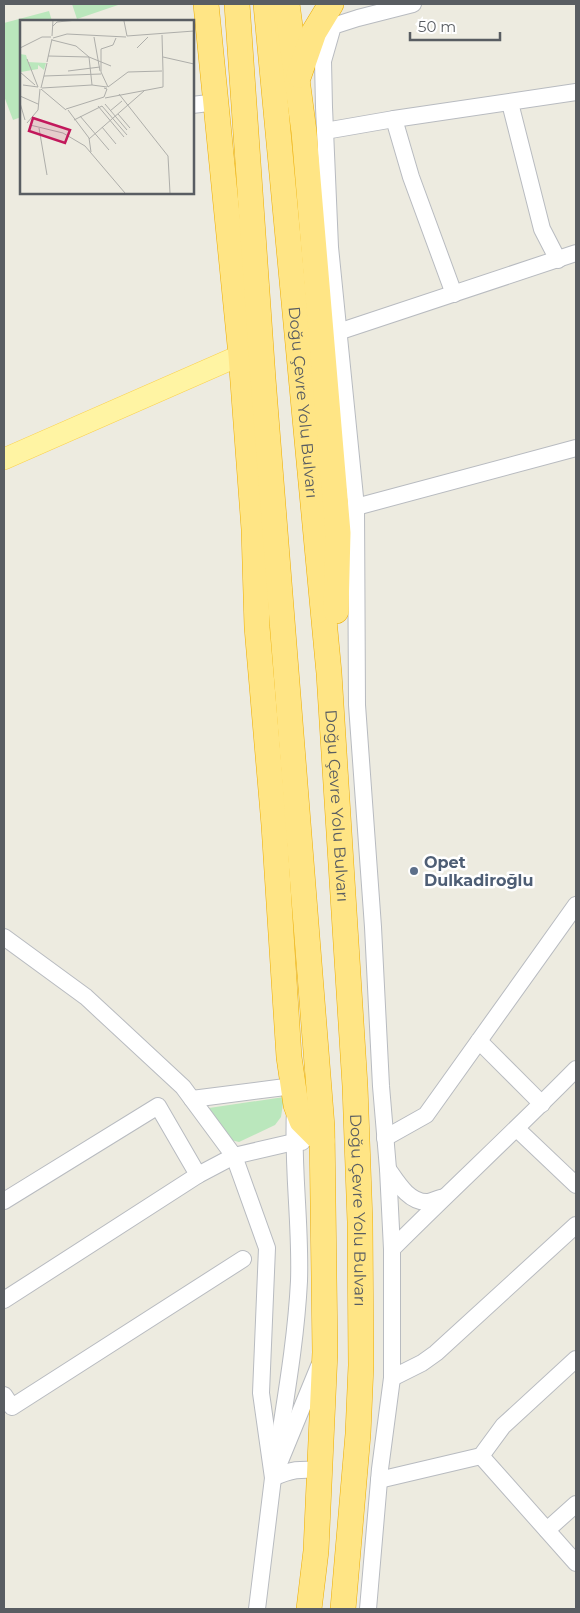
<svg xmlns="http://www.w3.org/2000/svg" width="580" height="1613" font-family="Montserrat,sans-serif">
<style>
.green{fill:#bae7bc}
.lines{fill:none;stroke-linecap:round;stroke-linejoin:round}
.minor-casing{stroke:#b8bbc0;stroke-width:18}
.major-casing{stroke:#fbd14b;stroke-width:22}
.highway-casing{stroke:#edad00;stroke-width:26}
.minor{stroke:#fff;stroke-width:16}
.major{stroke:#fff4a3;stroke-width:21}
.highway{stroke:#ffe585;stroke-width:25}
.service-dot{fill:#5c6f8a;stroke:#fff;stroke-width:2}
.labels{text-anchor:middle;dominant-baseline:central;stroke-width:5;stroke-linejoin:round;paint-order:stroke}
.street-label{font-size:16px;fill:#595d62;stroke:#fff}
.service-label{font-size:16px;font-weight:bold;fill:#4e5e75;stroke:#fff;text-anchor:start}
.inset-road{fill:none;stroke:#aeaeaa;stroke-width:1}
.view{fill:#c2185b;fill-opacity:0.15;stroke:#c2185b;stroke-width:2.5}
.inset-edge{fill:none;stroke:#595d62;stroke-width:2.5}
</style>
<rect width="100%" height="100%" fill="#edebe0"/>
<g class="green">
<polygon points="72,4 121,4 77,19"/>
<polygon points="49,11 52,21 21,21 21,117 13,120 4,96 4,23"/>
<polygon points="284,1097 281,1117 275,1125 239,1142 231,1140 209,1108"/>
</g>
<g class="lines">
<defs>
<g id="minor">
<polyline points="510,103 542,229 558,260"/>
<polyline points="192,105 217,102"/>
<polyline points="394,119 411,177 454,294"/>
<polyline points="325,131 394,119 576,92"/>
<polyline points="338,332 576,253"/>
<polyline points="356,507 576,448"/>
<polyline points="4,937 86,997 183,1087 234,1156 267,1248 261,1393 273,1478"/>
<polyline points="479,1041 542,1104"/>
<polyline points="192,1099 293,1086"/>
<polyline points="517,1129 576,1185"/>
<polyline points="385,1138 426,1115 576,905"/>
<path d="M 388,1169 C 397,1182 409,1203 428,1202 C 433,1201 439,1198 444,1197"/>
<polyline points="4,1201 158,1106 198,1175"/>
<path d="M 392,1249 C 453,1188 516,1130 576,1069"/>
<polyline points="4,1300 198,1175 234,1156 294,1142 302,1142"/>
<polyline points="392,1378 422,1363 436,1353 576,1225"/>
<polyline points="4,1395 12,1407 243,1259"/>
<polyline points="481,1456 576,1563"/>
<path d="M 276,1461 C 285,1401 296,1341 299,1281 C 301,1224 292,1167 295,1110"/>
<path d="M 273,1478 C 291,1469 300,1469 320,1470"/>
<polyline points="379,1480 481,1456 503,1426 576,1359"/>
<polyline points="547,1530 576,1504"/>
<polyline points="257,1609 273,1478 319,1366"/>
<polyline points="368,1609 380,1469 392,1378 392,1249 388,1169 381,1086 373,927 357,705 356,507 330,247 324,107 323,61 333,26 358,18 413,4"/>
</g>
<polyline id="major" points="4,459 241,355"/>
<g id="highway">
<polyline points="206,4 241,355 254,529 257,627 274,825 289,1057 296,1105 302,1121 322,1141"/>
<polyline points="237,4 263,379 322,1127 325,1352 316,1551 309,1609"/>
<path id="s1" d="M 266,4 L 329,673 L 355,1086 L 360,1222 L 361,1365 L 358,1434 L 343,1609"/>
<polyline points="287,4 304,132 338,533 336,611"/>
<polyline points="299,75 314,32 331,4"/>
</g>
</defs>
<use href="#minor" class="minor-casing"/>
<use href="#major" class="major-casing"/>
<use href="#highway" class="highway-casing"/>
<use href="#minor" class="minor"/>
<use href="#major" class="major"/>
<use href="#highway" class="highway"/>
</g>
<circle class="service-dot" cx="414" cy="871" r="5"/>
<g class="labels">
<g class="street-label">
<text stroke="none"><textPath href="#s1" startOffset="400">Doğu Çevre Yolu Bulvarı</textPath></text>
<text stroke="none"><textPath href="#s1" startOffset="805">Doğu Çevre Yolu Bulvarı</textPath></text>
<text stroke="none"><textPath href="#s1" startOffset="1210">Doğu Çevre Yolu Bulvarı</textPath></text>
</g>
<g class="service-label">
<text x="424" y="862">Opet<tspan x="424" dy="18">Dulkadiroğlu</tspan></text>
</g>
</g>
<g transform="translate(20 20)">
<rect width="174" height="174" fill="#edebe0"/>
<path d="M 0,34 L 6,35 L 8,42 L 26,43 L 24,50 L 18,45 L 18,49 L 1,52 Z" fill="#bae7bc"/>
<path class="inset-road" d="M 104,1 L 107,16M 33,6 L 37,2 L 57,0M 142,15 L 143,51M 32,16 L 33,0M 107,16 L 174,11M 74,17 L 80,51M 33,18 L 47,14 L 106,17M 32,20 L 56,26 L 69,37 L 91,46M 0,28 L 22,17 L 31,17M 117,28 L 128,17M 28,36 L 69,37 L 72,65M 143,37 L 174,44M 7,39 L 18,67M 27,42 L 32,19M 48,51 L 80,47M 0,52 L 15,65M 81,52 L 81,29 L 93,25 L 96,18M 81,52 L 88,67M 24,56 L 81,54M 3,65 L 18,67M 88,67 L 108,52 L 142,51M 21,68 L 27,43M 22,68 L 72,65 L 87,67M 21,69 L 46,90M 99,74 L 148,136 L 150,173M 0,76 L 18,84M 85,78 L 143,67 L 143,51M 0,83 L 5,100M 85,84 L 107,110M 78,86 L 104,117M 46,89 L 84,77 L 87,69 L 84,68M 48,90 L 69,118 L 71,132M 90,91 L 102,81M 98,94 L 110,108M 60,96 L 89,130M 54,100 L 82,86 L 107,115M 7,103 L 18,90 L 20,69M 10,105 L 43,113 L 65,126 L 105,173M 82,107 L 96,124M 19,108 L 27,155M 69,119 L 124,71"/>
<path class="view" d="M 13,98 L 50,110 L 45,123 L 9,111 Z"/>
<rect width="174" height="174" class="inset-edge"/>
</g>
<rect width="580" height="1613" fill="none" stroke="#595d62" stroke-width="10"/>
<path d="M410 32v8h90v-8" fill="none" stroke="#595d62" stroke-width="2.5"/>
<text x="418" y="32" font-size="15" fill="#595d62" stroke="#ffffff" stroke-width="4" paint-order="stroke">50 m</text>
</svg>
